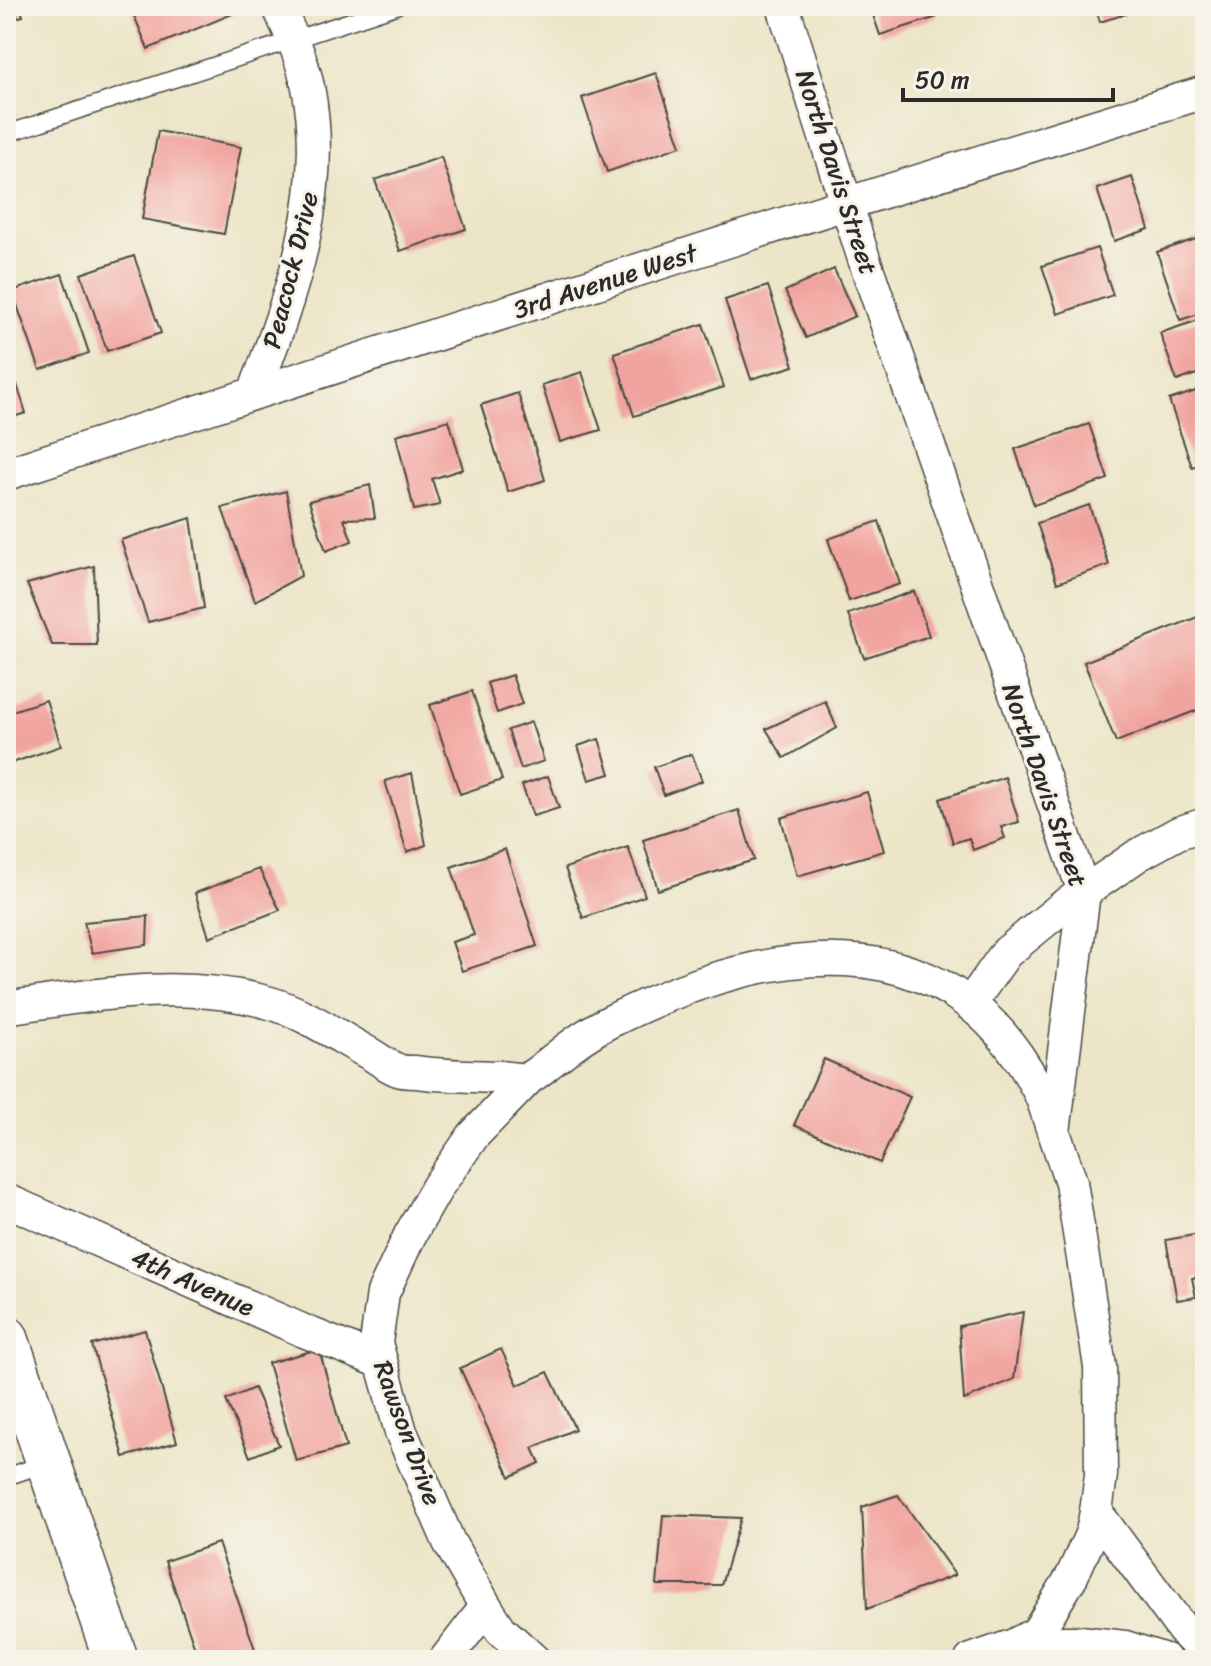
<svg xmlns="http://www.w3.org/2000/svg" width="1211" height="1666" font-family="Sriracha,sans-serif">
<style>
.building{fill:#f1a49f}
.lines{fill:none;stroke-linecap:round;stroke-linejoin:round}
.service-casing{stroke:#484742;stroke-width:19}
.minor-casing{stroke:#484742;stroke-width:35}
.secondary-casing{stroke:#484742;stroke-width:47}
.service{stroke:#fff;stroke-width:16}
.minor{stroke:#fff;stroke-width:32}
.secondary{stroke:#fff;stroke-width:44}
.labels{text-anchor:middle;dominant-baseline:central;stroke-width:6;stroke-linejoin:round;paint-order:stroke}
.street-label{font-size:26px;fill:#2b2b2b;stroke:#f7f3e8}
</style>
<rect width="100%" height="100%" fill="#f7f3e8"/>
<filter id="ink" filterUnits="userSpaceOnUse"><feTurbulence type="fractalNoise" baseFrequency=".0125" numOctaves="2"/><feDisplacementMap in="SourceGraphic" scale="16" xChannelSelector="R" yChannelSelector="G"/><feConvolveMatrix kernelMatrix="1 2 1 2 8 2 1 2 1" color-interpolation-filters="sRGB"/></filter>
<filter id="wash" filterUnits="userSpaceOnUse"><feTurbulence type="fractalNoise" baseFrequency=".006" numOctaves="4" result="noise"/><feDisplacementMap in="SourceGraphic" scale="32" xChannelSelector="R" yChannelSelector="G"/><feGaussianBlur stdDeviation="1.8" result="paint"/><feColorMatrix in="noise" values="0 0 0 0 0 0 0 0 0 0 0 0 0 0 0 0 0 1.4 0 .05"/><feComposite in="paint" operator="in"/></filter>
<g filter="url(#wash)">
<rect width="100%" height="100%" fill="#ece5c7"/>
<g id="blocks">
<g class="building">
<polygon points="6,6 20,6 23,16 6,21"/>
<polygon points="130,6 235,6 237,12 148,49"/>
<polygon points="870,6 933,6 937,17 880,35"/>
<polygon points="1095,6 1147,6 1147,7 1100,22"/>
<polygon points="656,73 681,146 607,172 582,98"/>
<polygon points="158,131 241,147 224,234 142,219"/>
<polygon points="441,157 466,229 400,251 375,180"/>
<polygon points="1132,177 1149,229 1114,241 1097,189"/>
<polygon points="1205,236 1205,312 1180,320 1157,252"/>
<polygon points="1097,248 1113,295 1058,314 1042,266"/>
<polygon points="134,256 161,333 107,351 81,274"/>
<polygon points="834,269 855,316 806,338 785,291"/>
<polygon points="62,274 89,353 40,370 12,291"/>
<polygon points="768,286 794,366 751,379 725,300"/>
<polygon points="1205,318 1205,371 1177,381 1160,333"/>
<polygon points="703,324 724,387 634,416 614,353"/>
<polygon points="6,350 26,413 6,419"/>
<polygon points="582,372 601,430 560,442 542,385"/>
<polygon points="1205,388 1205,463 1192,467 1169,400"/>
<polygon points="518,393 545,480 508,492 481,405"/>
<polygon points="449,420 463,469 432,479 440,505 414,510 396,435"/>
<polygon points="1089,424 1108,479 1034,505 1015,449"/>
<polygon points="370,485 375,518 344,519 352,541 326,551 309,501"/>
<polygon points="286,491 301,576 255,601 222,508"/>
<polygon points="1089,505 1109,565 1057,583 1037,523"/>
<polygon points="191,518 204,608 148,622 121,540"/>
<polygon points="879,521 900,584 849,601 828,539"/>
<polygon points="94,566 97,645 52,645 27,584"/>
<polygon points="914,591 929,636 864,658 848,614"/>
<polygon points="1205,614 1205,707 1116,742 1084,662"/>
<polygon points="512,675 522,704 497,713 487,683"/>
<polygon points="472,691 502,780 460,794 430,705"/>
<polygon points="46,700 61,746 6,765 6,713"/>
<polygon points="825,701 837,728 784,758 766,729"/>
<polygon points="531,722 544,761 521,769 508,730"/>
<polygon points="599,739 610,774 589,780 578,746"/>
<polygon points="692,754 702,781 664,795 654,767"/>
<polygon points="412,773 426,845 407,852 385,781"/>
<polygon points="548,776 559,808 533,816 522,785"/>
<polygon points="1005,777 1019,822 1001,827 1005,838 973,850 969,838 953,843 940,799"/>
<polygon points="867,792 884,851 797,876 781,818"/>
<polygon points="739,810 754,860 658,890 643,840"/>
<polygon points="628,847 645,896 583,918 565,868"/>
<polygon points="505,849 537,946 462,971 452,942 474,935 451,867"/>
<polygon points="259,869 280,910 209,937 195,893"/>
<polygon points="148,916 147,945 92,953 84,922"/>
<polygon points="824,1059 910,1097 880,1163 794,1125"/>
<polygon points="1205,1233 1205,1276 1192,1278 1196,1297 1177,1300 1166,1240"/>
<polygon points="1023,1312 1014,1379 964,1400 959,1326"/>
<polygon points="145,1330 177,1442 124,1457 92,1345"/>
<polygon points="319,1349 346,1447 296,1461 268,1363"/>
<polygon points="501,1349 518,1385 548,1372 575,1429 533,1448 540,1463 510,1477 460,1368"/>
<polygon points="254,1388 279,1445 250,1457 226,1400"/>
<polygon points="898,1495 955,1575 867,1609 862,1507"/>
<polygon points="663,1515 741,1518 721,1585 657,1585"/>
<polygon points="218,1543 257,1655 242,1660 199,1660 165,1561"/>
</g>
</g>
</g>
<g filter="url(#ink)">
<use href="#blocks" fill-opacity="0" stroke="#484742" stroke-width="2"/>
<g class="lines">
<defs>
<g id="service">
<polyline points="6,134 396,6"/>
<polyline points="6,1477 47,1463"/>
</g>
<g id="minor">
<polyline points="783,6 864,259 1084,892 1054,1132 1071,1182 1100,1367 1101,1475 1096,1512 1183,1630 1205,1653"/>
<path d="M 254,393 C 291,297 329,191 308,87 C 302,58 290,32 278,6"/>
<path d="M 6,474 C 405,344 804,215 1205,92"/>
<polyline points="970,1004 1006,953 1061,908 1138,855 1178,833 1205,824"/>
<path d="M 6,1008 C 94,995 182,978 270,1003 C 305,1013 339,1037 372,1055 C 380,1060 389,1067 398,1070 C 403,1072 410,1072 416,1072 C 444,1076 472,1076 500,1077 C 509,1078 523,1081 530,1077 C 538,1073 547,1064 554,1059 C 571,1045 589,1032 609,1022 C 759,947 945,910 1037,1088 C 1044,1100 1047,1114 1052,1128"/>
<polyline points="529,1078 473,1136 438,1186 410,1235 383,1293 376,1343 401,1432 449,1542 486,1607 501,1630 534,1660"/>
<polyline points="6,1200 304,1331 381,1362"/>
<polyline points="1020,1642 1080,1642 1125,1647 1165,1660"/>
<polyline points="445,1660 486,1607"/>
<polyline points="971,1660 1014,1645 1037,1633 1072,1576 1092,1532 1096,1512"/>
</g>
<polyline id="secondary" points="6,1338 116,1660"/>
</defs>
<use href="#service" class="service-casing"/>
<use href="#minor" class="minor-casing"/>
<use href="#secondary" class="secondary-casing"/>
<use href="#service" class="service"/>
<use href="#minor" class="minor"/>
<use href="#secondary" class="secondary"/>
</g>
</g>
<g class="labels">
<g class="street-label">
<text transform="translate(837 172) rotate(72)">North Davis Street</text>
<text transform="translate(290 270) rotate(-76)">Peacock Drive</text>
<text transform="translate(605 281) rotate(-18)">3rd Avenue West</text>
<text transform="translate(1045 785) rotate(71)">North Davis Street</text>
<text transform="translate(193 1282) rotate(24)">4th Avenue</text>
<text transform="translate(408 1433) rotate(70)">Rawson Drive</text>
</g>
</g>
<rect width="1211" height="1666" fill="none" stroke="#f7f3e8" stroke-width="32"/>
<path d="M903 88v12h210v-12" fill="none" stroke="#2b2b2b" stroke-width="4"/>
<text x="915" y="88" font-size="24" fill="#2b2b2b" stroke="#f7f3e8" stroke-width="6" paint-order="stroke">50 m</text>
</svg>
